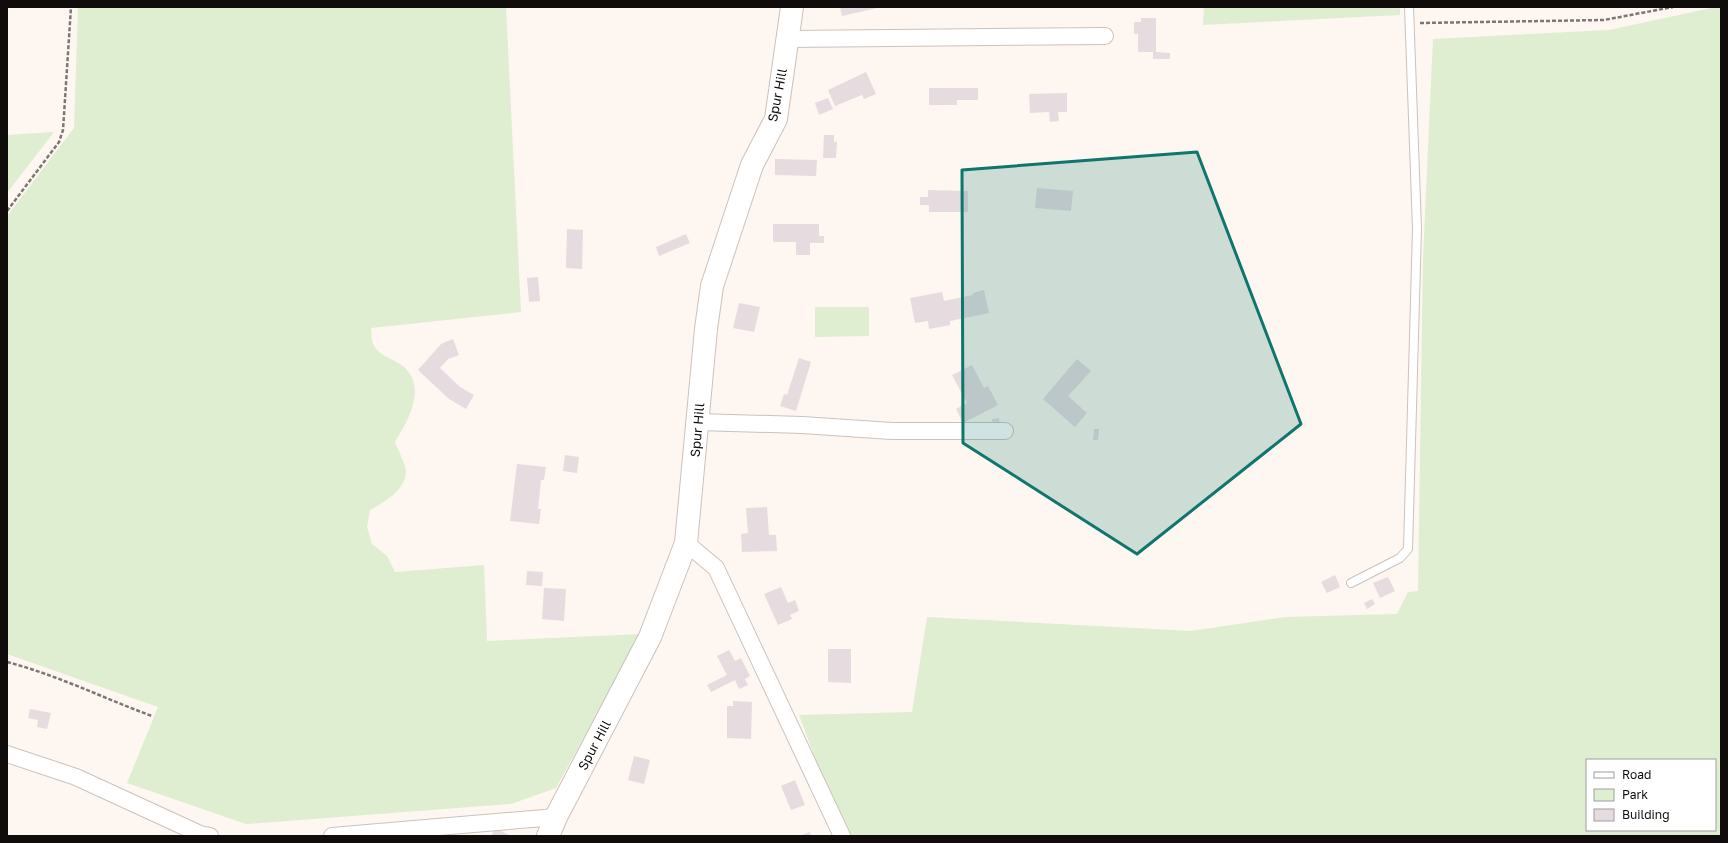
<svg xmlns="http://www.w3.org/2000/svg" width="1728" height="843" font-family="'Golos Text',sans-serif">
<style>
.green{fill:#dfedd0;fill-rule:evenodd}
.building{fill:#e6dbdf}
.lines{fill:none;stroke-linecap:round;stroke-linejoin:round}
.lane-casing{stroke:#cbc2bc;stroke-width:10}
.street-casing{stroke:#cbc2bc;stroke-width:18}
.secondary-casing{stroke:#cbc2bc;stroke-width:24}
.path{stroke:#7c7774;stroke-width:2.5;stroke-dasharray:4 2;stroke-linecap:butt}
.lane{stroke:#fff;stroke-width:8}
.street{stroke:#fff;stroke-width:16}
.secondary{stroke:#fff;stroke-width:22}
.marked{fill:#0f766e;fill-opacity:0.2;stroke:#0f766e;stroke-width:3;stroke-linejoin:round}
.labels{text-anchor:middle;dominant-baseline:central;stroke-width:3;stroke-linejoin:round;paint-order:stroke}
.street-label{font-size:13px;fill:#100c0b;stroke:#fff}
</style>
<rect width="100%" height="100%" fill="#fef6f1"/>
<g class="green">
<path d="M 78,7 L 506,7 L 521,312 L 371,328 C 372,333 371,339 373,343 C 377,356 395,359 404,367 C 427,388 408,421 395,442 C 398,449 406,466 406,472 C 405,491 384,502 370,510 L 367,527 L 372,544 L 387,556 L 395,572 L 484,565 L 487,641 L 641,634 L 556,788 L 511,804 L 246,824 L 127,783 L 158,707 L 7,654 L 7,216 L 74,128 Z"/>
<polygon points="1204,7 1400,7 1400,15 1203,25"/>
<path d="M 1716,7 L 1721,7 L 1721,836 L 847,835 L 821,774 L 799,715 L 912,712 L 927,617 L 1191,631 L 1286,617 L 1397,614 L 1408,592 L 1418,591 L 1423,258 L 1433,39 L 1609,30 ZM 1587,760 L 1715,760 L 1715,830 L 1587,830 Z"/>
<polygon points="54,132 7,193 7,135"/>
<polygon points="815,307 869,307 869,336 815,337"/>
</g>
<g class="building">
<polygon points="840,7 876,7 877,8 842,16"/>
<polygon points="1141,18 1156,18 1156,52 1170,53 1170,59 1153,59 1153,52 1138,52 1138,34 1134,34 1134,22 1141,22"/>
<polygon points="866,72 876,94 864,99 862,95 835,106 828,90"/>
<polygon points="929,88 978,88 978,100 957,100 957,105 929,105"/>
<polygon points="1067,93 1067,112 1058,112 1059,121 1050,122 1049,112 1030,113 1029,94"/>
<polygon points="828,98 833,109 819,115 815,103"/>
<polygon points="824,135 834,135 834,142 837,142 836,158 823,158"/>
<polygon points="775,159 817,160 816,176 775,175"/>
<polygon points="1037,188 1073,191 1071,211 1035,208"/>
<polygon points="928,190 968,191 968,212 929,212 929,205 920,205 920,197 928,197"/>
<polygon points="773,224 819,224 819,236 824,236 824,243 810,243 810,255 796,255 796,242 773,242"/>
<polygon points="567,229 583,230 582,269 566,268"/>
<polygon points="686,234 690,243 659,256 656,247"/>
<polygon points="538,277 540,301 529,302 527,278"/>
<polygon points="984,290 989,313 950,321 950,325 929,329 928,321 915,323 910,298 942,292 944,301 973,295 973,293"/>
<polygon points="739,303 760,307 754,332 733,328"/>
<polygon points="453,339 459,355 448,359 440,368 460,387 474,395 466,409 449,399 418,370 441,344"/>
<polygon points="799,358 811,362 796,411 780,406 784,394 787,395"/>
<polygon points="1077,359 1091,371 1068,396 1087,413 1075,427 1043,399"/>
<polygon points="972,365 984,388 988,386 998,405 963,423 956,409 967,403 952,375"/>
<polygon points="999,418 1000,426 993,427 992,419"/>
<polygon points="1094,429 1099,429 1098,440 1093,440"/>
<polygon points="565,455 579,457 577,473 563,471"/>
<polygon points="517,464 546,467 544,480 541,480 538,509 541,509 539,524 510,521"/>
<polygon points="767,507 769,535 776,535 777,551 742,552 741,534 748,533 746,508"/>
<polygon points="527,571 543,572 542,586 526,585"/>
<polygon points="1335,575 1340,587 1327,593 1321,582"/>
<polygon points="1388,577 1395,591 1380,598 1373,583"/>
<polygon points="781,587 788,603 795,600 799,611 790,615 792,619 778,625 764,594"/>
<polygon points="544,588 566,589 564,621 542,619"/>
<polygon points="1372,599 1375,604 1367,609 1364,603"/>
<polygon points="828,649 851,649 851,683 828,682"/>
<polygon points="729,650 735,661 741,658 750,676 745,679 748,685 739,689 735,680 711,692 707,685 727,675 717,656"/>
<polygon points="733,701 752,702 751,739 727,738 727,706 733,706"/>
<polygon points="30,709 51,713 47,729 37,727 38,720 28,718"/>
<polygon points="634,756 650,760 644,784 628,780"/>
<polygon points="795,780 805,805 791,810 781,786"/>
<polygon points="495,828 511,836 491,836"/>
<polygon points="810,832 811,836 799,836"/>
</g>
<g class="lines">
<defs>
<polyline id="lane" points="1351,583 1400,558 1408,549 1417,229 1409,7"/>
<g id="street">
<polyline points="787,39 1105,36"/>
<polyline points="698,422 802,425 892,431 1005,431"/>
<polyline points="686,543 716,568 842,836"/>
<polyline points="7,754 76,777 200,834 210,836"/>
<polyline points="332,836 556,817"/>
</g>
<polyline id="secondary" points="548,836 556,817 650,637 686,543 706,329 712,286 752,165 776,119 792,7"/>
</defs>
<use href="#lane" class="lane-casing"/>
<use href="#street" class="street-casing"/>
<use href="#secondary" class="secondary-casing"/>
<g class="path">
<polyline points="1420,23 1604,20 1673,7"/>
<polyline points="7,211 59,142 63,130 71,7"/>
<path d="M 7,662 C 57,675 103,698 152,716"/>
</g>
<use href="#lane" class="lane"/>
<use href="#street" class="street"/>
<use href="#secondary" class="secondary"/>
</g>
<path class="marked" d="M 1197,152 L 1301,424 L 1137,554 L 963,443 L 962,170 Z"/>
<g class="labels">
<g class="street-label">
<text transform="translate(777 95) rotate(-79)">Spur Hill</text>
<text transform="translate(697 430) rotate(-85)">Spur Hill</text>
<text transform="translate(594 745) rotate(-62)">Spur Hill</text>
</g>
</g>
<rect width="1728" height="843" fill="none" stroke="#100c0b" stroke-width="16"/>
<rect x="1586" y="759" width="130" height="72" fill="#ffffff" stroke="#9f9e9d"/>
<rect x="1594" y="772" width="20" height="6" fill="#ffffff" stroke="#9f9e9d"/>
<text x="1622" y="779" font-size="12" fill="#100c0b">Road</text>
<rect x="1594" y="789" width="20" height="12" fill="#dfedd0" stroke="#9f9e9d"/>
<text x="1622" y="799" font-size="12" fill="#100c0b">Park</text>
<rect x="1594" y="809" width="20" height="12" fill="#e6dbdf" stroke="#9f9e9d"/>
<text x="1622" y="819" font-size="12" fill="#100c0b">Building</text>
</svg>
